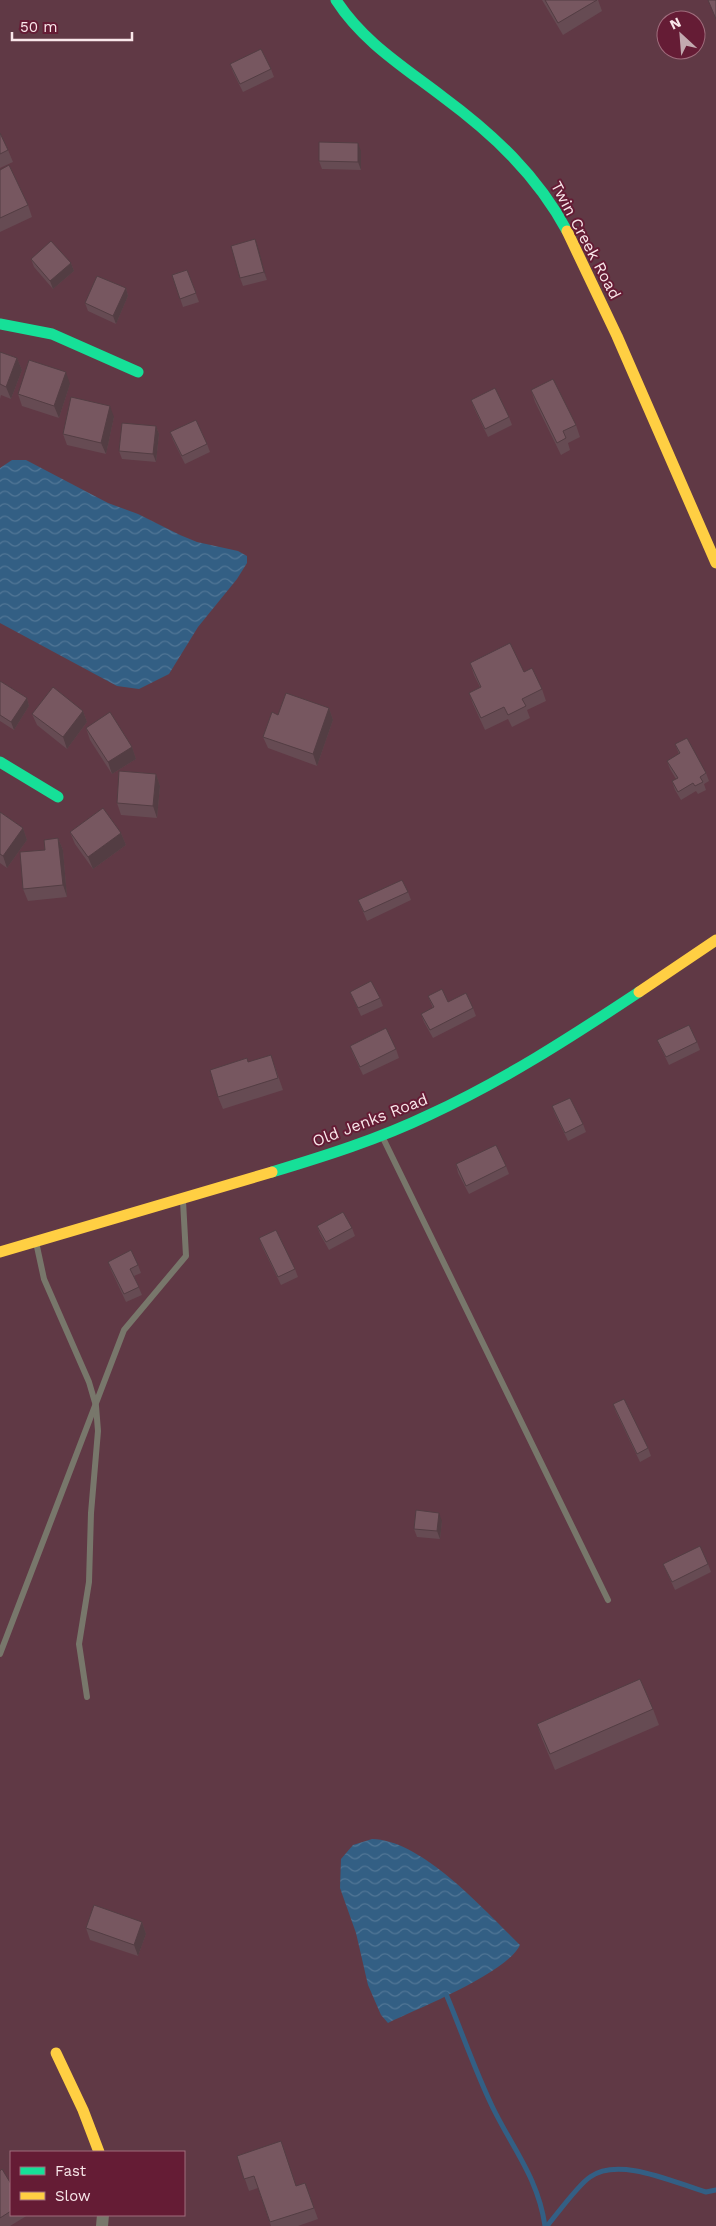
<svg xmlns="http://www.w3.org/2000/svg" width="716" height="2226" font-family="'Work Sans',sans-serif">
<style>
.water{fill:url(#water-waves)}
.lines{fill:none;stroke-linecap:round;stroke-linejoin:round}
.stream{stroke:#335f84;stroke-width:5}
.lane{stroke:#78776b;stroke-width:6}
.street{stroke:#78776b;stroke-width:12}
.fast{stroke:#16e098;stroke-width:11}
.slow{stroke:#ffcf43;stroke-width:11}
.wall{fill:#664b53}
.shaded-wall{fill:#533d43}
.building{fill:#775760;stroke:#533d43}
.labels{text-anchor:middle;dominant-baseline:central;stroke-width:4;stroke-linejoin:round;paint-order:stroke}
.street-label{font-size:16px;fill:#f9e7ea;stroke:#651c35}
</style>
<defs>
<pattern id="water-waves" width="16" height="10" patternUnits="userSpaceOnUse" patternTransform="scale(1.25)"><rect width="16" height="10" fill="#335f84"/><path d="M0 5q4-4 8 0t8 0" fill="none" stroke="#517696"/></pattern>
</defs>
<rect width="100%" height="100%" fill="#603945"/>
<g class="water">
<polygon points="12,460 26,460 108,503 138,514 180,535 197,542 238,551 247,556 247,563 237,579 198,627 169,674 139,689 117,686 0,623 0,468"/>
<path d="M 372,1839 C 423,1840 485,1911 520,1945 C 507,1973 419,2008 388,2023 L 381,2015 L 368,1985 L 356,1933 L 340,1888 L 341,1859 L 353,1845 Z"/>
</g>
<g class="lines">
<g class="stream">
<path d="M 446,1994 C 462,2032 475,2071 493,2108 C 513,2149 538,2178 545,2226"/>
<path d="M 547,2226 C 558,2213 578,2185 590,2177 C 619,2156 675,2183 706,2192 L 716,2190"/>
</g>
<g class="lane">
<polyline points="382,1136 608,1600"/>
<polyline points="36,1242 44,1279 89,1382 96,1406 98,1431 91,1513 89,1582 79,1644 87,1697"/>
<polyline points="0,1654 124,1330 186,1256 183,1201"/>
</g>
<polyline class="street" points="102,2226 103,2215"/>
<g class="fast">
<path d="M 336,0 C 363,42 404,67 443,97 C 493,134 537,175 567,231"/>
<polyline points="0,324 52,334 138,372"/>
<polyline points="0,762 58,797"/>
<path d="M 272,1172 C 325,1156 379,1139 429,1115 C 503,1081 571,1037 639,992"/>
</g>
<g class="slow">
<polyline points="567,231 617,336 716,563"/>
<polyline points="639,992 716,940"/>
<polyline points="0,1252 272,1172"/>
<polyline points="56,2053 83,2110 99,2152"/>
</g>
</g>
<g class="wall">
<polygon points="542,0 598,0 602,11 563,35"/>
<polygon points="230,64 271,69 274,77 243,92 233,72"/>
<polygon points="0,133 8,150 13,162 0,168"/>
<polygon points="361,151 361,170 322,169 319,161"/>
<polygon points="0,170 28,205 32,217 0,232"/>
<polygon points="255,239 267,280 243,286 240,278"/>
<polygon points="31,259 71,263 74,271 53,289 34,267"/>
<polygon points="187,270 199,302 183,307 172,275"/>
<polygon points="126,288 128,296 116,324 88,311 85,303"/>
<polygon points="0,352 17,358 22,370 11,399 1,395 0,399"/>
<polygon points="70,384 59,418 22,406 18,394"/>
<polygon points="531,390 576,425 580,437 568,443 570,450 561,455 535,402"/>
<polygon points="471,400 509,417 512,425 488,437 474,408"/>
<polygon points="114,417 106,454 67,445 63,434"/>
<polygon points="156,426 159,434 156,462 122,459 119,451"/>
<polygon points="170,432 207,444 210,452 185,464 173,440"/>
<polygon points="470,663 524,672 542,689 546,701 527,710 530,718 512,727 508,719 485,730 473,704 469,693 480,687 474,675"/>
<polygon points="0,681 27,698 29,706 14,730 0,721"/>
<polygon points="329,708 333,720 317,766 268,748 263,737 278,715"/>
<polygon points="83,711 87,722 67,749 37,725 32,714"/>
<polygon points="86,728 132,747 136,759 112,774 90,740"/>
<polygon points="675,744 706,773 709,781 704,784 706,790 698,794 696,791 681,800 675,790 672,781 676,779 670,769 667,761 679,754"/>
<polygon points="156,774 160,786 157,818 121,815 117,803"/>
<polygon points="0,812 23,828 27,840 7,868 0,863"/>
<polygon points="70,832 121,833 126,845 93,869 75,844"/>
<polygon points="58,838 63,850 67,897 28,901 23,889 45,850"/>
<polygon points="408,892 411,900 367,921 358,900"/>
<polygon points="350,992 380,998 383,1006 361,1016"/>
<polygon points="428,996 473,1008 476,1016 433,1038 424,1022 421,1014 433,1008"/>
<polygon points="657,1040 697,1042 700,1050 669,1065"/>
<polygon points="350,1046 396,1049 399,1058 363,1075 353,1054"/>
<polygon points="248,1062 275,1067 283,1090 223,1109 218,1097"/>
<polygon points="552,1106 583,1124 586,1132 568,1141 555,1114"/>
<polygon points="456,1164 506,1166 509,1174 469,1194 458,1173"/>
<polygon points="317,1226 352,1228 355,1236 329,1250 320,1234"/>
<polygon points="259,1238 295,1269 298,1277 281,1285 262,1246"/>
<polygon points="108,1262 138,1265 141,1273 134,1276 142,1295 126,1302 111,1270"/>
<polygon points="613,1404 648,1448 651,1456 640,1462 616,1412"/>
<polygon points="442,1521 440,1539 417,1537 414,1529"/>
<polygon points="663,1564 708,1564 711,1572 675,1590"/>
<polygon points="653,1709 659,1725 555,1770 542,1739 537,1724"/>
<polygon points="142,1922 146,1934 138,1956 90,1940 86,1928"/>
<polygon points="237,2156 296,2186 305,2183 318,2219 298,2226 271,2226 258,2188 249,2191"/>
<polygon points="0,2171 11,2184 11,2215 28,2215 10,2226 0,2226"/>
</g>
<g class="shaded-wall">
<polygon points="358,143 361,151 361,170 358,162"/>
<polygon points="255,239 258,247 267,280 264,272"/>
<polygon points="71,263 74,271 53,289 50,281"/>
<polygon points="126,288 128,296 116,324 113,316"/>
<polygon points="17,358 22,370 11,399 6,387"/>
<polygon points="66,372 70,384 59,418 54,406"/>
<polygon points="110,406 114,417 106,454 101,443"/>
<polygon points="156,426 159,434 156,462 153,454"/>
<polygon points="27,698 29,706 14,730 11,722"/>
<polygon points="329,708 333,720 317,766 313,754"/>
<polygon points="83,711 87,722 67,749 63,737"/>
<polygon points="132,747 136,759 112,774 108,762"/>
<polygon points="156,774 160,786 157,818 153,806"/>
<polygon points="23,828 27,840 7,868 3,856"/>
<polygon points="121,833 126,845 93,869 88,857"/>
<polygon points="58,838 63,850 67,897 63,885"/>
<polygon points="439,1513 442,1521 440,1539 437,1531"/>
<polygon points="142,1922 146,1934 138,1956 134,1945"/>
</g>
<g class="building">
<polygon points="545,0 597,0 558,23"/>
<polygon points="708,0 716,0 716,19"/>
<polygon points="261,49 271,69 240,84 230,64"/>
<polygon points="0,133 8,150 0,154"/>
<polygon points="319,142 358,143 358,162 319,161"/>
<polygon points="9,165 28,205 0,218 0,170"/>
<polygon points="255,239 264,272 240,278 231,246"/>
<polygon points="51,241 71,263 50,281 31,259"/>
<polygon points="187,270 196,293 180,299 172,275"/>
<polygon points="97,276 126,288 113,316 85,303"/>
<polygon points="0,352 17,358 6,387 0,384"/>
<polygon points="29,360 66,372 54,406 18,394"/>
<polygon points="553,379 576,425 563,431 566,438 557,443 531,390"/>
<polygon points="495,388 509,417 485,429 471,400"/>
<polygon points="71,397 110,406 101,443 63,434"/>
<polygon points="196,420 207,444 182,456 170,432"/>
<polygon points="122,423 156,426 153,454 119,451"/>
<polygon points="510,643 524,672 532,668 542,689 522,699 526,706 508,715 504,707 481,718 469,693 481,687 470,663"/>
<polygon points="0,681 27,698 11,722 0,715"/>
<polygon points="53,687 83,711 63,737 32,714"/>
<polygon points="286,693 329,708 313,754 263,737 272,712 278,715"/>
<polygon points="110,712 132,747 108,762 86,728"/>
<polygon points="687,738 706,773 700,777 703,782 695,786 693,783 678,792 672,781 678,778 667,761 680,753 675,744"/>
<polygon points="119,771 156,774 153,806 117,803"/>
<polygon points="103,808 121,833 88,857 70,832"/>
<polygon points="0,812 23,828 3,856 0,854"/>
<polygon points="58,838 63,885 23,889 20,852 45,850 44,840"/>
<polygon points="402,880 408,892 364,912 358,900"/>
<polygon points="371,981 380,998 358,1008 350,992"/>
<polygon points="442,989 448,1002 466,993 473,1008 430,1030 421,1014 434,1007 428,996"/>
<polygon points="689,1025 697,1042 666,1057 657,1040"/>
<polygon points="386,1028 396,1049 360,1067 350,1046"/>
<polygon points="271,1055 278,1078 218,1097 210,1070 247,1058 248,1062"/>
<polygon points="570,1098 583,1124 565,1133 552,1106"/>
<polygon points="496,1145 506,1166 466,1186 456,1164"/>
<polygon points="343,1212 352,1228 326,1242 317,1226"/>
<polygon points="276,1230 295,1269 278,1277 259,1238"/>
<polygon points="131,1250 138,1265 130,1269 139,1287 124,1294 108,1262"/>
<polygon points="624,1399 648,1448 637,1454 613,1404"/>
<polygon points="416,1510 439,1513 437,1531 414,1529"/>
<polygon points="700,1546 708,1564 672,1582 663,1564"/>
<polygon points="640,1679 653,1709 550,1754 537,1724"/>
<polygon points="94,1905 142,1922 134,1945 86,1928"/>
<polygon points="281,2141 296,2186 305,2183 314,2208 270,2222 254,2176 244,2179 237,2156"/>
<polygon points="2,2169 11,2184 11,2211 0,2218 0,2171"/>
</g>
<g class="labels">
<g class="street-label">
<text transform="translate(586 240) rotate(62)">Twin Creek Road</text>
<text transform="translate(370 1120) rotate(-21)">Old Jenks Road</text>
</g>
</g>
<rect x="10" y="2151" width="175" height="65" fill="#651c35" stroke="#a06d7d"/>
<rect x="20" y="2167" width="25" height="8" fill="#16e098" stroke="#a06d7d"/>
<text x="55" y="2176" font-size="15" fill="#f9e7ea">Fast</text>
<rect x="20" y="2192" width="25" height="8" fill="#ffcf43" stroke="#a06d7d"/>
<text x="55" y="2201" font-size="15" fill="#f9e7ea">Slow</text>
<g transform="translate(681 35) rotate(334)"><circle r="24" fill="#651c35" stroke="#a06d7d"/>
<path d="M0-4L9 19L0 12L-9 19Z" fill="#c3aab0"/>
<text y="-8" font-size="14" font-weight="bold" text-anchor="middle" fill="#f9e7ea">N</text>
</g>
<path d="M12 32v8h120v-8" fill="none" stroke="#f9e7ea" stroke-width="2.5"/>
<text x="20" y="32" font-size="15" fill="#f9e7ea" stroke="#651c35" stroke-width="4" paint-order="stroke">50 m</text>
</svg>
